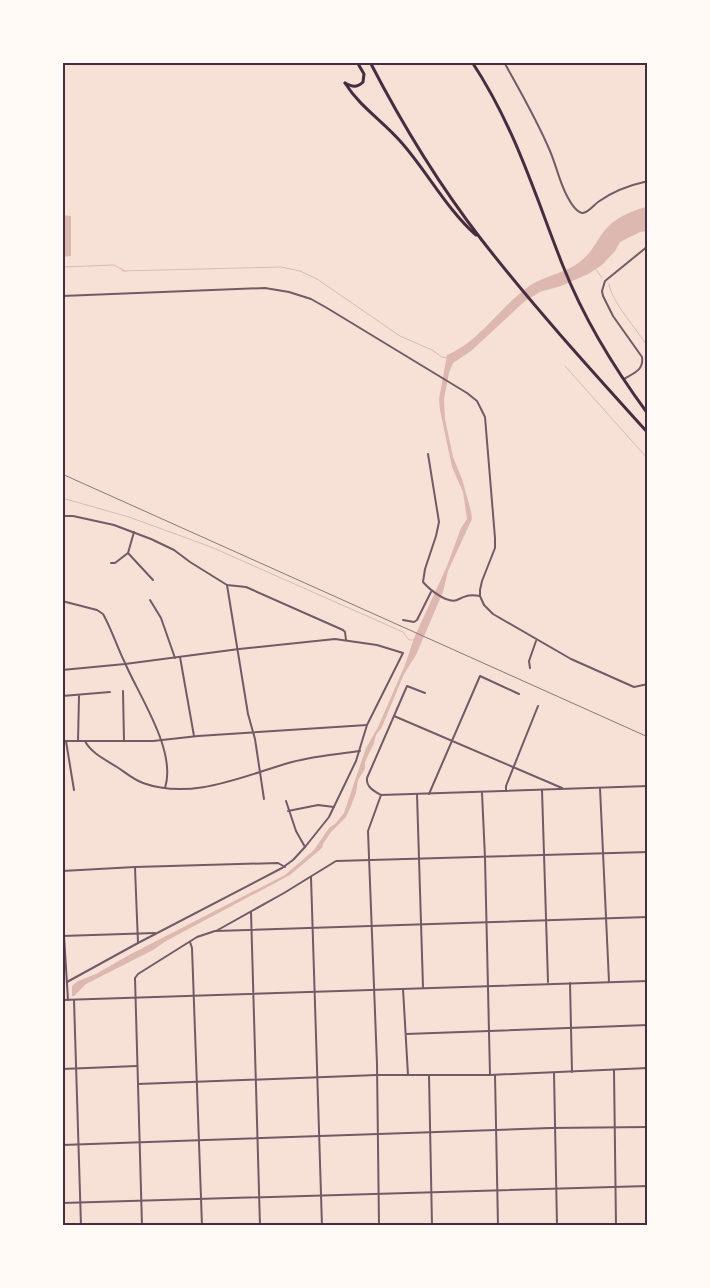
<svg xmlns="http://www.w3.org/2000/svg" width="710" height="1288" font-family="'Varela Round',sans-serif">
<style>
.water{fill:#dcb8b0}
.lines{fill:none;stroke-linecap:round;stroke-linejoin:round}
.stream{stroke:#dcb8b0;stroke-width:1}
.minor{stroke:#755966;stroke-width:2}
.motorway{stroke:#4a2c40;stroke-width:3}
.rail{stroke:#8f747c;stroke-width:1}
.neatline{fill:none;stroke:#4a2c40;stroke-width:2}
</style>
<rect width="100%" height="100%" fill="#f7e1d7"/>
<g class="water">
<path d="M 647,207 L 647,231 L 640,232 L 620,242 L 615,251 L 602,265 L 588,274 L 561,286 L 540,292 L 525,301 L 471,351 L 453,363 L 449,373 L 444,399 L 445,419 L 453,457 L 462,479 L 471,511 L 472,519 L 448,571 L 443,592 L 416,655 L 404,674 L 382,727 L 376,735 L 374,743 L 365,762 L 365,769 L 358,780 L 356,793 L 351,806 L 346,817 L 331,832 L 323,844 L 322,848 L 290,875 L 166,941 L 153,950 L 86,984 L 74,996 L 72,996 L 72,986 L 78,981 L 96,974 L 129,955 L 285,875 L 314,850 L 329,828 L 335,824 L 344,813 L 366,748 L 378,727 L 405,665 L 414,638 L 447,566 L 461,528 L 467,519 L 463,492 L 452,467 L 440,410 L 439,399 L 447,355 C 479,342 500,307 528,287 C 544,275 566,274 582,260 C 592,252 597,240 605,230 C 615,218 632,210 647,207 Z"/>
<polygon points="63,215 71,216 71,256 63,257"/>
</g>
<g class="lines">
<g class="stream">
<polyline points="62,267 114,265 125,271"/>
<polyline points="595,268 602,278"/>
<polyline points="122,271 281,267 300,271 317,279 400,336 432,350 442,357 447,358"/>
<path d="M 609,284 C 611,301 638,331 648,347"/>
<polyline points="565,366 648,459"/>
<polyline points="62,498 129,517 211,547 403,632 409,640 414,640"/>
</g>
<g class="minor">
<path d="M 504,62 C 520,91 537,120 550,151 C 556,165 559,180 566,194 C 569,200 576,213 583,213 C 589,212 594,205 598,202 C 613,191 630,185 648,181"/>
<polyline points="62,296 265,288 289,292 311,299 327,308 467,393 477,401 485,417 495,538 495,548 482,581 480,590 480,596 484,605 493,614 571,659 634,687 648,684"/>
<path d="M 624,379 C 634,373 644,370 642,357 L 613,316 L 603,296 L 602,291 L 605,281 L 648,246"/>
<path d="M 428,454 L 439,522 L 436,536 L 425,569 L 423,582 C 429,589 447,604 457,600 C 466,596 469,594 480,596"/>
<polyline points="62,516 73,516 114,525 151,539 174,550 190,562 227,585 246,587 343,630 345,632 346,640"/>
<polyline points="134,532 128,553 153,580"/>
<polyline points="111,563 115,563 128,553"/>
<polyline points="227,585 248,714 255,739 264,799"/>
<polyline points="150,600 161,618 175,658"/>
<path d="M 62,601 L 97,610 L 103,614 C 112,630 117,647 125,663 C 139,696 177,751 165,788"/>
<polyline points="403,620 414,622 417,620 431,592"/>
<polyline points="180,657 194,736"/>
<polyline points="530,668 529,661 536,641"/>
<polyline points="62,670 125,664 239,649 335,639 377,645 403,653 367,725 356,761 329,817 305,847 293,860 282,868 138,943 67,982"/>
<polyline points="123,691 124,741"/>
<path d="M 425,693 L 407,686 L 367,778 C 366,787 374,791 381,795 L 648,786"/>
<polyline points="62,696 110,692"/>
<polyline points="394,716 562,788"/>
<polyline points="62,741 153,741 198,736 367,725"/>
<polyline points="66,741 74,790"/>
<polyline points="78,741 79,696"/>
<path d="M 85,741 C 91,753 106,760 117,767 C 126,773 134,780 143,783 C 193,801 245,775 292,762 C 314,756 337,754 360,751"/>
<polyline points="600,788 609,982"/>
<polyline points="542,790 548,982"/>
<polyline points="506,791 506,786 538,706"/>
<polyline points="482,793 485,858 490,1075"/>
<polyline points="417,794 423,987"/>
<polyline points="429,794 480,676 519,694"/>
<polyline points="286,801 296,831 305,847"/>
<polyline points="288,811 318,805 334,807"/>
<polyline points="135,868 138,943"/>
<polyline points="62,871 135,867 278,863 285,867"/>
<polyline points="311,877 322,1226"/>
<polyline points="251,912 260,1226"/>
<polyline points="216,931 284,893 336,861 648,852"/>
<polyline points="62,936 155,933"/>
<polyline points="64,936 68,1000"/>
<polyline points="190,942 192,948 202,1226"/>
<polyline points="570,983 572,1072"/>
<polyline points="403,989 408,1075"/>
<polyline points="62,1000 648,981"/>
<polyline points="74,1000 81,1226"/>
<polyline points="406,1034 648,1025"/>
<polyline points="62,1069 137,1066"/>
<polyline points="614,1070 616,1226"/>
<polyline points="554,1073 557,1226"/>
<polyline points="429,1075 432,1226"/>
<polyline points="495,1075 498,1226"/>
<polyline points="138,1084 377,1075 490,1075 648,1068"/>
<polyline points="62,1145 550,1128 648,1127"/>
<polyline points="62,1203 648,1186"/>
<polyline points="142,1226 135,978 138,974 197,937 215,931 648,917"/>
<polyline points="379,1226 377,1064 368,831 381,795"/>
</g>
<g class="motorway">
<path d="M 370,62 C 401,122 440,186 481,239 C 533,306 591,370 648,433"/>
<path d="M 472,62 C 515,127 535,195 563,266 C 584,319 614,368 648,414"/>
<path d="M 345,83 C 360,107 383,121 401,142 C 426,170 448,211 476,235"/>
<path d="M 345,83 C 352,87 357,88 363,82 L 364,74 L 357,62"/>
</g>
<polyline class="rail" points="62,474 648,737"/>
</g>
<rect width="710" height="1288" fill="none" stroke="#fffaf5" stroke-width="128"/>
<rect x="64" y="64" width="582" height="1160" class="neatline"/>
</svg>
